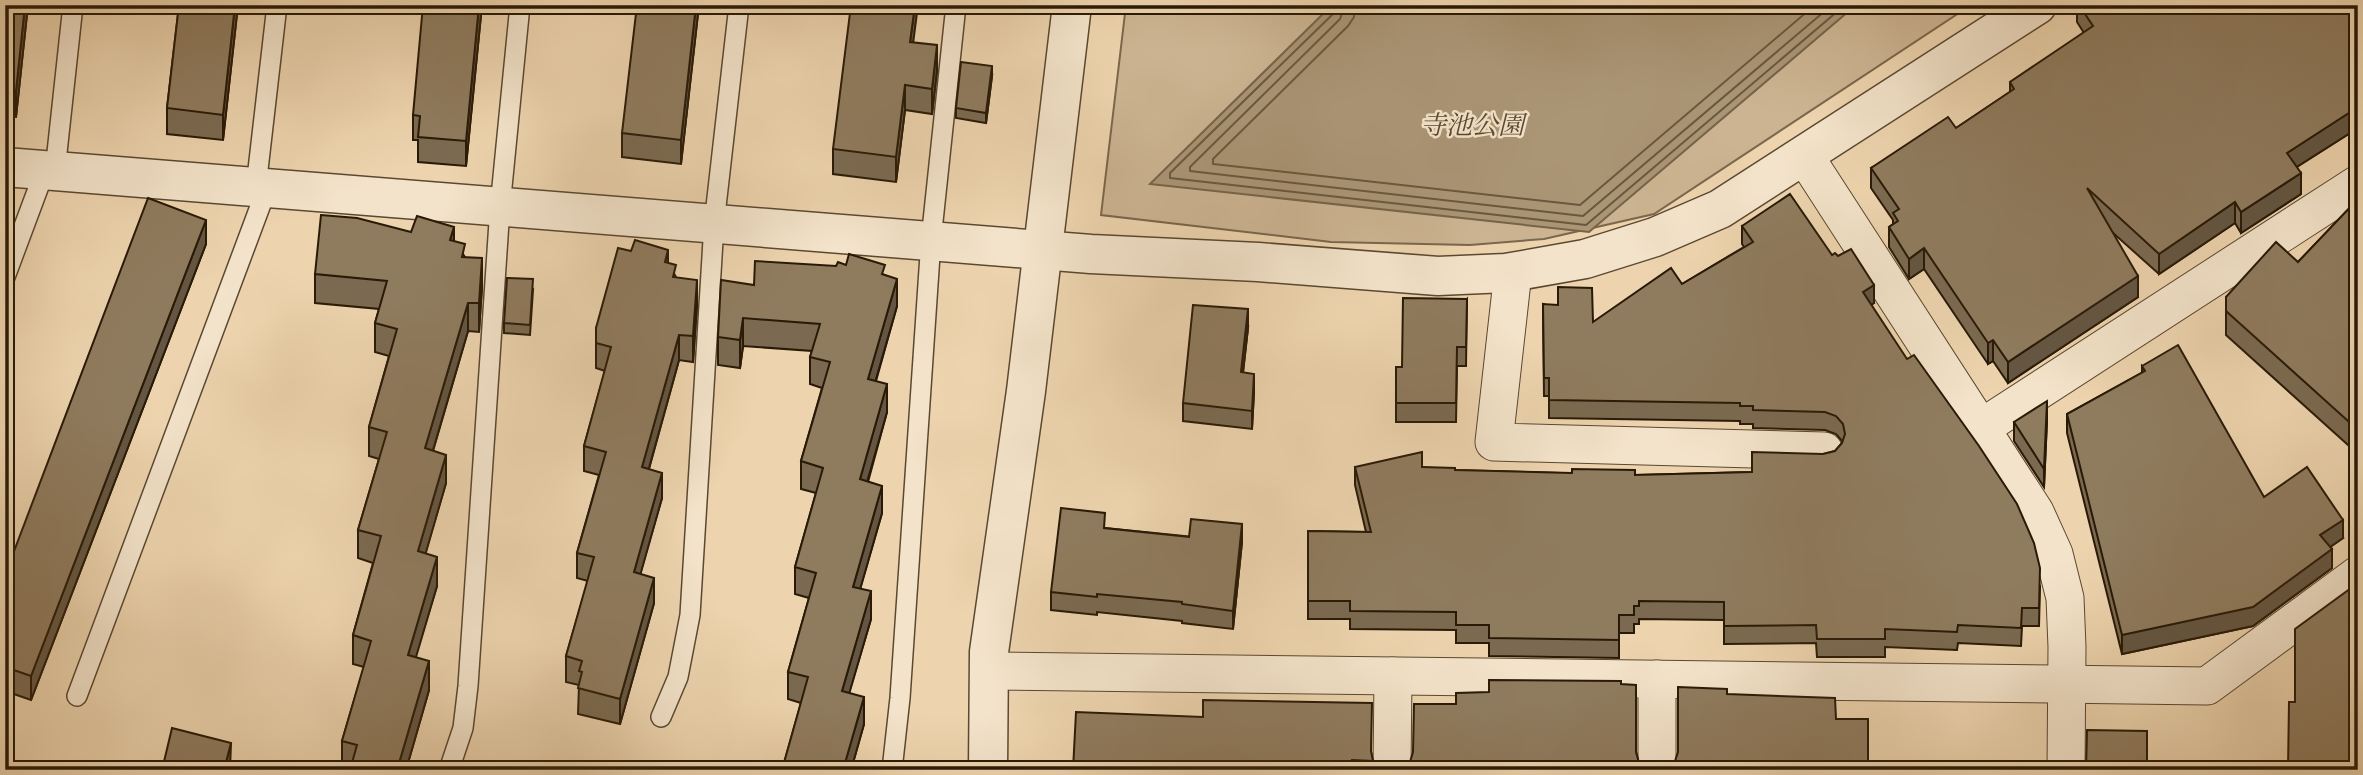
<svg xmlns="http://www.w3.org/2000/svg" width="2363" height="775" font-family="'Gentium Book Plus','Noto Serif JP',serif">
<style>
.green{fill:#ccb492;stroke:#7a674c;stroke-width:2}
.water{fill:#aa9575;stroke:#766449;stroke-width:2}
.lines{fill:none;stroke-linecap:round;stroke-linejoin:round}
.shore{stroke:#6a583e;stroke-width:2}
.service-casing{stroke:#5a4831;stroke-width:22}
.minor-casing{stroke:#5a4831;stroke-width:39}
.tertiary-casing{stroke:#5a4831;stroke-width:41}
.service{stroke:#f3e3ca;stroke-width:19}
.minor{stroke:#f3e3ca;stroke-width:37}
.tertiary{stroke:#f3e3ca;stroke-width:38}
.wall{fill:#7b6a51;stroke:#291a07;stroke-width:2}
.shaded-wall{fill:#645642;stroke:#291a07;stroke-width:2}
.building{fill:#8f7b5e;stroke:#291a07;stroke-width:2}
.labels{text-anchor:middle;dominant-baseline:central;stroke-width:5;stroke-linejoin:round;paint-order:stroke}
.park-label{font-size:26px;font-style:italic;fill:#5a4831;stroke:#f3e3ca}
</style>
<rect width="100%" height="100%" fill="#edd4ae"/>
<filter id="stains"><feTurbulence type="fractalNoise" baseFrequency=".00286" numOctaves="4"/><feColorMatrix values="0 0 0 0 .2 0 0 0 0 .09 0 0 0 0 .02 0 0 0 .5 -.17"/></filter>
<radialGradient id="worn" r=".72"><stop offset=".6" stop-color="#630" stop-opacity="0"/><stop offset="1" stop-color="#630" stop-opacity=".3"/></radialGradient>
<polygon class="green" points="1126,5 1971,5 1654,214 1544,239 1470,245 1331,242 1101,215"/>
<polygon class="water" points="1332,5 1856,5 1589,232 1150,184"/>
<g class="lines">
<g class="shore">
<polyline points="1336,5 1334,13 1170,173 1170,178 1586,225 1845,5"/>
<polyline points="1345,5 1340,19 1190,167 1190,171 1583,216 1832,5"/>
<polyline points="1355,5 1354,17 1348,26 1213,159 1213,164 1580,205 1815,5"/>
</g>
<defs>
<g id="service">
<polyline points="55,171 73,5"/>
<polyline points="256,187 277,5"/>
<polyline points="5,277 45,170"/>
<polyline points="77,696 267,188"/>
<polyline points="661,717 678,677 690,615 714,224 739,5"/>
<polyline points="449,770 463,728 468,686 500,207 520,5"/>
<polyline points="892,770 900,698 931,240 956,5"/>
</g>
<g id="minor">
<polyline points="1804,155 2035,512 2054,554 2065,598 2067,647 2066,770"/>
<polyline points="1513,272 1494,442 1824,451"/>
<polyline points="1981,428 2358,184"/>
<polyline points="989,671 2207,686 2358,575"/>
<polyline points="1392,770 1393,676"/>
<polyline points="1657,770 1657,679"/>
</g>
<g id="tertiary">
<polyline points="5,167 1091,254 1258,262 1438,276 1506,273 1585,259 1655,237 1720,209 2037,5"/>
<polyline points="988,770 989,652 1026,391 1072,5"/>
</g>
</defs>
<use href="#service" class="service-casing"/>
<use href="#minor" class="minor-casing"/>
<use href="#tertiary" class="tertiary-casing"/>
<use href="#service" class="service"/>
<use href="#minor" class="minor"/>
<use href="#tertiary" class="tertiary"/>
</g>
<g class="wall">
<polygon points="5,5 28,5 16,117 5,116"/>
<polygon points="179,5 238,5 223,140 167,134 167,108"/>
<polygon points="482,5 466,166 418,162 418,140 413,140 413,115"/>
<polygon points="699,5 681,164 622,157 622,133"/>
<polygon points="2077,5 2358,5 2358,128 2297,167 2301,194 2241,233 2235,223 2159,274 2112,232 2138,297 2008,383 1993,361 1988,364 1924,269 1909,279 1889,247 1889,227 1893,224 1893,220 1871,188 1871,168 1956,128 2010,92 2010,82 2084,33 2077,22"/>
<polygon points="913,42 937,70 932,114 905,110 896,182 833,174 833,149"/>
<polygon points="992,76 986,123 956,118 956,108"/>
<polygon points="2358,199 2358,454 2226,335 2226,297 2298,262"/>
<polygon points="1742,226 1832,255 1874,303 1871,305 2040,586 2039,626 2022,626 2021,646 1958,643 1957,650 1885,647 1885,657 1817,657 1816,643 1724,644 1724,620 1639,619 1639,624 1634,624 1634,633 1619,633 1619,658 1489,656 1489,643 1456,643 1456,630 1350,629 1350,619 1308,619 1308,531 1366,532 1355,485 1355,467 1422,467 1455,470 1635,475 1752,472 1835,451 1843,442 1836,434 1825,430 1753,428 1753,424 1740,424 1740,421 1549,418 1549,396 1544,396 1543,304 1593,322 1682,284 1744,247 1742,244"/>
<polygon points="411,232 454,241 465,257 482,287 479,332 468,331 433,451 446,483 425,554 437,586 415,658 429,690 406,770 342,770 342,741 364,667 353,664 353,635 373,563 358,558 358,530 379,459 369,456 369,427 389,356 375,352 375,323 379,309 315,303 315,274"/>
<polygon points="206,244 31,700 5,691 5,575"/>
<polygon points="631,251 668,263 676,277 697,305 693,362 679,360 649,469 662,498 640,574 654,603 620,724 578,714 579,685 566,682 566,656 588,581 577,578 577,553 599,475 584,471 584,446 605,371 596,368 596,328"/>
<polygon points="846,265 885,275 897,306 876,381 887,412 868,482 882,513 860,589 871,619 849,693 864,724 851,770 782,770 801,703 788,699 788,672 809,598 795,594 795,567 816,493 801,489 801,461 822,388 810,384 810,357 812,351 743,346 740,368 718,365 718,337 754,285"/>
<polygon points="533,290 530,335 504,333 504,323"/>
<polygon points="1467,299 1466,366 1457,366 1456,422 1396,422 1396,367 1402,367"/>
<polygon points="1248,328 1243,372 1254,392 1252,429 1183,421 1183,403"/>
<polygon points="2142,366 2264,497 2343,538 2330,547 2332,568 2253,626 2122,654 2067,433 2067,414 2142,373"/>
<polygon points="2047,420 2044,487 2014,441 2014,422"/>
<polygon points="1105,528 1242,542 1233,629 1182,623 1182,621 1097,612 1097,615 1051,610 1051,592"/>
<polygon points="2358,583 2358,764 2354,764 2295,702"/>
<polygon points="1203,717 1371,752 1373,761 1373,770 1073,770"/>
<polygon points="1636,752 1639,763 1647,770 1410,770 1410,762"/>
</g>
<g class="shaded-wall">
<polygon points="25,5 28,5 16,117 16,91"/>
<polygon points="235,5 238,5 223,140 223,115"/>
<polygon points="479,5 482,5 466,166 466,141"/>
<polygon points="696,5 699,5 681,164 681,140"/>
<polygon points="915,5 918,5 910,67 910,42"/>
<polygon points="937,45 937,70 932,114 932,89"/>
<polygon points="992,66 992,76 986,123 986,113"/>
<polygon points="905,85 905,110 896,182 896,157"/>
<polygon points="2358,107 2358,128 2287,173 2287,153"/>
<polygon points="2301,173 2301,194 2241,233 2241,212"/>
<polygon points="2235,202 2235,223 2159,274 2159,254"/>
<polygon points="206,220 206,244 31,700 31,676"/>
<polygon points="454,227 454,256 450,240"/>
<polygon points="1924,248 1924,269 1909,279 1909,259"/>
<polygon points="668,250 668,275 665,262"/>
<polygon points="482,258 482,287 479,332 479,303"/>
<polygon points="2138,276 2138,297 2008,383 2008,362"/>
<polygon points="897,279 897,306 868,407 868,379"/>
<polygon points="697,280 697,305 693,362 693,336"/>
<polygon points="1874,285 1874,303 1863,310 1863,292"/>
<polygon points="468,303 468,331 425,477 425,448"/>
<polygon points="1248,309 1248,328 1241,391 1241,372"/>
<polygon points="743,318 743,346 740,368 740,340"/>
<polygon points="679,335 679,360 642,493 642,467"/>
<polygon points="1993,340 1993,361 1988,364 1988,343"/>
<polygon points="1254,374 1254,392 1252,429 1252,411"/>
<polygon points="887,384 887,412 860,507 860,479"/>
<polygon points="2047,401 2047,420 2044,487 2044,469"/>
<polygon points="446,455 446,483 418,580 418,551"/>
<polygon points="662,473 662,498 634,597 634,572"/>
<polygon points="882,486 882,513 853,614 853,587"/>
<polygon points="2343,520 2343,538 2320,554 2320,535"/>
<polygon points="1242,524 1242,542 1233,629 1233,611"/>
<polygon points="2332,549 2332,568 2253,626 2122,654 2122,635"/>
<polygon points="437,557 437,586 408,684 408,655"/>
<polygon points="654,578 654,603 620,724 620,699"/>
<polygon points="871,591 871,619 842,718 842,691"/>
<polygon points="429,661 429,690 406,770 397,770"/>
<polygon points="864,697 864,724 851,770 843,770"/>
<polygon points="231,743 230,770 224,770"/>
</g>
<g class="building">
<polygon points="5,5 25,5 16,91 5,90"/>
<polygon points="179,5 235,5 223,115 167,108"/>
<polygon points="423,5 479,5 466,141 418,137 420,116 413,115"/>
<polygon points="637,5 696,5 681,140 622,133"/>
<polygon points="851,5 915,5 910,42 937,45 932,89 905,85 896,157 833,149"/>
<polygon points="2079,5 2358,5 2358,107 2287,153 2301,173 2241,212 2235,202 2159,254 2087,188 2138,276 2008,362 1993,340 1988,343 1924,248 1909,259 1889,227 1898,221 1893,213 1899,209 1871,168 1948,117 1956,128 2014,89 2010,82 2093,26"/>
<polygon points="961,62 992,66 986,113 956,108"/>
<polygon points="1790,194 1832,255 1835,253 1838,256 1851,249 1874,285 1863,292 1907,359 1914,355 1979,446 2017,504 2034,543 2040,568 2039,608 2022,608 2021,628 1958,625 1957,632 1885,629 1885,639 1817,639 1816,625 1724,626 1724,602 1639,601 1639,606 1634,606 1634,615 1619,615 1619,640 1489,638 1489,625 1456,625 1456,612 1350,611 1350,601 1308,601 1308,531 1371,532 1355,467 1422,452 1422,467 1455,468 1455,470 1572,473 1572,469 1635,470 1635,475 1752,472 1752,452 1823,454 1835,451 1842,443 1845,434 1843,424 1836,416 1825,412 1753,410 1753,406 1740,406 1740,403 1549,400 1549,378 1544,378 1543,304 1558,305 1558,287 1592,288 1593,322 1671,268 1682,284 1753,242 1742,226"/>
<polygon points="148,198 206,220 31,676 5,667 5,575"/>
<polygon points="2358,199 2358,430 2226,311 2226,297 2276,242 2298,262"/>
<polygon points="321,215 357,218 411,232 417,216 454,227 450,240 465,244 462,257 482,258 479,303 468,303 425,448 446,455 418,551 437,557 408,655 429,661 397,770 350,770 357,745 342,741 371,641 353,635 381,536 358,530 387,432 369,427 397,329 375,323 387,281 315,274"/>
<polygon points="635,240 668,250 665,262 676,265 673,277 697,280 693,336 679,335 642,467 662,473 634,572 654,578 620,699 578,688 582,672 579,671 582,661 566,656 594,557 577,553 606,452 584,446 611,347 596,343 596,328 618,248 631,251"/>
<polygon points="849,254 885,265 882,274 897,279 868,379 887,384 860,479 882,486 853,587 871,591 842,691 864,697 843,770 782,770 808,677 788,672 816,573 795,567 823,468 801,461 830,362 810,357 820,324 743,318 740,340 718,337 721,280 754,285 755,261 836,266 838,262 846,265"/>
<polygon points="507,278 533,279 530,325 504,323"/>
<polygon points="1403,298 1467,299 1466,347 1457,347 1456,403 1396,403 1396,367 1402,367"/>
<polygon points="1193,305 1248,309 1241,372 1254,374 1252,411 1183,403"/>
<polygon points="2178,345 2264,497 2307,467 2343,520 2320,535 2332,549 2253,607 2122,635 2067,414 2145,371 2142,366"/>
<polygon points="2047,401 2044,469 2014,422"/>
<polygon points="1061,508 1105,513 1104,528 1189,537 1191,519 1242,524 1233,611 1182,604 1182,602 1097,594 1097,597 1051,592"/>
<polygon points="2358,583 2358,746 2354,746 2354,770 2288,770 2289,702 2295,702 2295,629"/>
<polygon points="1489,680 1621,681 1621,684 1636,685 1636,752 1639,763 1647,770 1424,770 1424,762 1410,762 1413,752 1414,704 1456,704 1456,693 1489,692"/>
<polygon points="1678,687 1727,689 1727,694 1835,698 1836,719 1868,719 1868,770 1666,770 1675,761 1678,752"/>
<polygon points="1203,700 1372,703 1371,751 1373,761 1352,760 1351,770 1073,770 1076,712 1203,717"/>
<polygon points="172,728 231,743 224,770 162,770"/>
<polygon points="2087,730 2147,731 2147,770 2086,770"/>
</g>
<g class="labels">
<g class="park-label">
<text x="1472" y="124">寺池公園</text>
</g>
</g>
<rect width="2363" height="775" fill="none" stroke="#edd4ae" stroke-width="28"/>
<rect x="7" y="7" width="2349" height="761" fill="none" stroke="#291a07" stroke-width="3.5"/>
<rect x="14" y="14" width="2335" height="747" fill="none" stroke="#291a07" stroke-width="2"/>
<rect width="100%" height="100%" filter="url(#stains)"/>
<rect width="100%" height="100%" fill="url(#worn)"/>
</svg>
